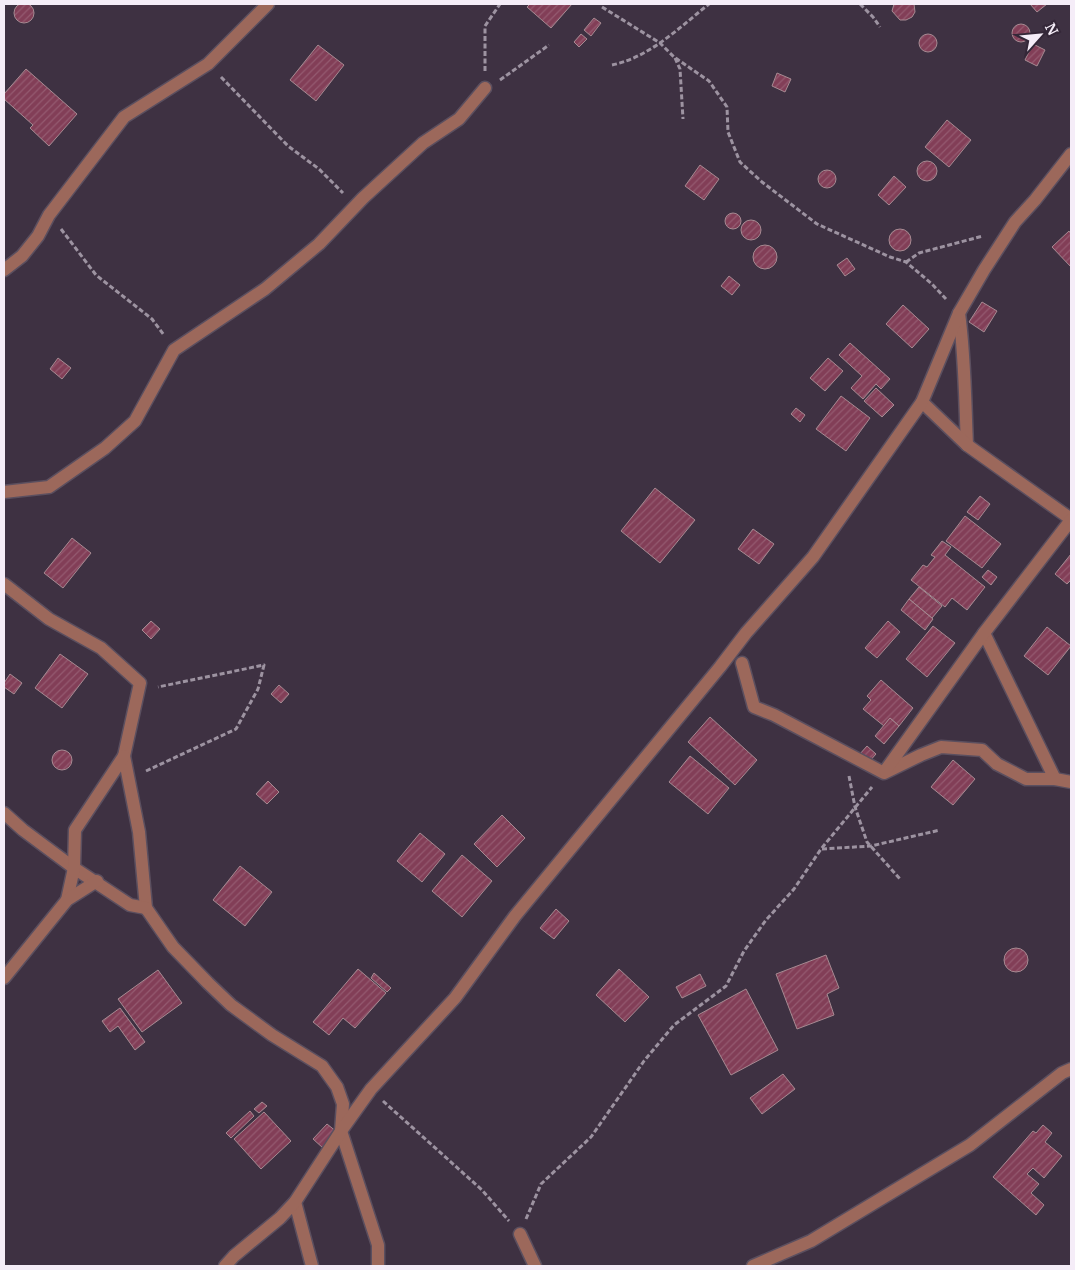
<svg xmlns="http://www.w3.org/2000/svg" width="1075" height="1270" font-family="Merriweather,serif">
<style>
.building{fill:url(#building-hatch);stroke:#a68a92}
.lines{fill:none;stroke-linecap:round;stroke-linejoin:round}
.street-casing{stroke:#5b4f5f;stroke-width:15}
.path{stroke:#9d93a1;stroke-width:3;stroke-dasharray:5 2.5;stroke-linecap:butt}
.street{stroke:#9c685b;stroke-width:12}
</style>
<defs>
<pattern id="building-hatch" width="6" height="6" patternUnits="userSpaceOnUse" patternTransform="scale(1.25)"><rect width="6" height="6" fill="#823e57"/><path d="M-1 1l2-2M0 6l6-6M5 7l2-2" fill="none" stroke="#945a70"/></pattern>
</defs>
<rect width="100%" height="100%" fill="#3e3142"/>
<g class="building">
<circle cx="24" cy="13" r="10"/>
<polygon points="530,4 572,4 551,28 527,7"/>
<polygon points="894,4 914,4 915,12 912,17 906,20 900,20 892,11"/>
<polygon points="1030,4 1047,4 1037,12"/>
<polygon points="594,18 601,23 591,36 584,30"/>
<circle cx="1021" cy="33" r="9"/>
<polygon points="581,34 587,39 579,47 574,42"/>
<circle cx="928" cy="43" r="9"/>
<polygon points="1033,44 1045,50 1037,66 1025,60"/>
<polygon points="318,45 344,65 316,101 290,80"/>
<polygon points="26,69 77,114 49,146 30,128 33,125 4,99 4,94"/>
<polygon points="777,73 791,79 785,92 772,86"/>
<polygon points="947,120 971,140 949,167 925,147"/>
<circle cx="927" cy="171" r="10"/>
<polygon points="700,165 719,179 704,200 685,186"/>
<circle cx="827" cy="179" r="9"/>
<polygon points="894,176 906,187 889,205 878,195"/>
<circle cx="733" cy="221" r="8"/>
<circle cx="751" cy="230" r="10"/>
<circle cx="900" cy="240" r="11"/>
<polygon points="1069,231 1071,234 1071,267 1052,247"/>
<circle cx="765" cy="257" r="12"/>
<polygon points="847,258 855,269 845,276 837,265"/>
<polygon points="729,276 740,285 732,295 721,286"/>
<polygon points="982,302 997,311 984,332 969,322"/>
<polygon points="903,305 929,329 912,348 886,324"/>
<polygon points="850,343 890,379 881,389 876,384 863,399 851,388 862,376 839,355"/>
<polygon points="58,358 71,368 62,379 50,369"/>
<polygon points="828,358 843,371 825,391 810,378"/>
<polygon points="876,388 894,405 882,417 864,401"/>
<polygon points="841,396 870,418 846,451 816,429"/>
<polygon points="796,408 805,415 800,422 791,414"/>
<polygon points="655,488 695,520 660,563 621,531"/>
<polygon points="980,496 990,504 978,520 967,512"/>
<polygon points="965,516 1001,544 982,568 946,541"/>
<polygon points="753,529 774,544 759,564 738,549"/>
<polygon points="72,538 91,553 63,588 44,573"/>
<polygon points="942,541 951,547 945,555 985,587 967,610 952,598 945,607 911,580 923,565 927,567 935,557 931,555"/>
<polygon points="1071,554 1071,580 1067,584 1055,574"/>
<polygon points="988,570 997,577 991,585 982,577"/>
<polygon points="919,587 942,606 932,618 909,599"/>
<polygon points="909,599 933,619 925,630 901,610"/>
<polygon points="151,621 160,629 151,639 142,630"/>
<polygon points="888,621 900,632 877,658 865,648"/>
<polygon points="933,626 955,643 927,677 906,659"/>
<polygon points="1047,627 1071,646 1048,675 1024,656"/>
<polygon points="60,654 88,674 62,708 35,688"/>
<polygon points="10,674 22,683 14,694 4,687 4,683"/>
<polygon points="881,680 913,708 899,726 890,718 884,726 863,709 871,700 867,696"/>
<polygon points="279,685 289,694 281,703 271,694"/>
<polygon points="710,717 757,760 735,785 688,742"/>
<polygon points="890,718 899,726 884,744 875,736"/>
<polygon points="867,746 876,754 868,763 859,755"/>
<circle cx="62" cy="760" r="10"/>
<polygon points="690,756 729,788 708,814 669,782"/>
<polygon points="953,760 975,779 953,805 931,787"/>
<polygon points="268,781 279,792 267,804 256,794"/>
<polygon points="502,815 525,838 497,867 474,844"/>
<polygon points="420,833 445,854 422,882 397,861"/>
<polygon points="462,855 492,881 462,917 432,891"/>
<polygon points="240,866 272,892 245,926 213,900"/>
<polygon points="556,909 569,921 554,939 540,928"/>
<circle cx="1016" cy="960" r="12"/>
<polygon points="826,955 839,988 827,994 834,1015 797,1029 776,974"/>
<polygon points="358,969 386,993 355,1028 343,1018 329,1035 313,1022"/>
<polygon points="619,969 649,997 625,1022 596,995"/>
<polygon points="158,970 182,1003 142,1032 118,999"/>
<polygon points="374,973 391,988 387,992 371,978"/>
<polygon points="700,974 706,986 682,998 676,987"/>
<polygon points="746,989 778,1050 731,1075 698,1015"/>
<polygon points="120,1008 145,1042 135,1050 118,1026 110,1032 102,1021"/>
<polygon points="783,1074 795,1089 762,1114 750,1098"/>
<polygon points="262,1102 267,1106 259,1113 254,1109"/>
<polygon points="250,1111 254,1116 231,1138 226,1133"/>
<polygon points="264,1112 291,1141 261,1169 234,1139"/>
<polygon points="327,1124 337,1132 323,1148 313,1139"/>
<polygon points="1043,1125 1052,1133 1045,1142 1062,1156 1044,1178 1033,1168 1027,1174 1039,1184 1031,1193 1044,1205 1036,1215 993,1177 1033,1131 1036,1133"/>
</g>
<g class="lines">
<defs>
<g id="street">
<polyline points="4,270 22,256 38,236 49,215 124,117 208,64 268,4"/>
<path d="M 959,313 C 965,357 965,401 967,445"/>
<polyline points="922,402 967,445 1071,519"/>
<polyline points="4,492 49,487 105,448 135,421 174,350 265,289 319,244 363,198 423,143 459,119 485,88"/>
<polyline points="4,584 49,619 101,648 140,683 124,756 139,832 146,908 173,947 208,983 231,1005 272,1035 322,1066 337,1087 343,1104 341,1131 378,1245 378,1266"/>
<polyline points="984,633 1055,779"/>
<polyline points="742,663 754,707 774,715 884,773 921,755 941,747 982,750 997,764 1026,779 1055,779 1071,782"/>
<polyline points="885,771 984,633 1071,520"/>
<polyline points="4,813 23,830 74,868 130,905 146,908"/>
<polyline points="67,900 74,868 75,830 124,756"/>
<polyline points="4,978 67,900 97,881"/>
<polyline points="295,1202 312,1266"/>
<polyline points="520,1234 535,1266"/>
<polyline points="225,1266 234,1256 280,1218 295,1202 341,1131 371,1089 455,998 515,916 720,667 746,633 813,557 922,402 959,313 984,270 1015,222 1035,200 1071,154"/>
<polyline points="753,1266 811,1241 970,1145 1062,1073 1071,1069"/>
</g>
</defs>
<use href="#street" class="street-casing"/>
<g class="path">
<polyline points="860,4 873,17 880,27"/>
<polyline points="602,7 660,43 674,57 709,81 727,107 728,132 740,162 762,182 817,224 890,257 906,262 932,284 946,299"/>
<polyline points="675,58 680,69 683,119"/>
<path d="M 612,65 C 650,57 680,27 709,4"/>
<polyline points="485,71 485,26 500,4"/>
<polyline points="221,77 288,146 319,169 343,193"/>
<polyline points="500,80 549,45"/>
<polyline points="61,229 96,275 152,319 164,335"/>
<polyline points="906,262 919,253 983,236"/>
<polyline points="146,771 236,729 258,689 264,665 158,687"/>
<polyline points="849,776 855,807 867,842 900,879"/>
<polyline points="822,849 871,846 940,830"/>
<polyline points="383,1101 482,1190 509,1221"/>
<polyline points="526,1219 541,1184 591,1137 644,1061 674,1025 726,986 744,951 766,920 794,889 821,849 872,787"/>
</g>
<use href="#street" class="street"/>
</g>
<rect width="1075" height="1270" fill="none" stroke="#f5edf8" stroke-width="10"/>
<g transform="translate(1040 35) rotate(63)" stroke="#342738" stroke-width="4" paint-order="stroke">
<path d="M0-4L9 19L0 12L-9 19Z" fill="#f5edf8"/>
<text y="-8" font-size="14" font-weight="bold" text-anchor="middle" fill="#f5edf8">N</text>
</g>
</svg>
